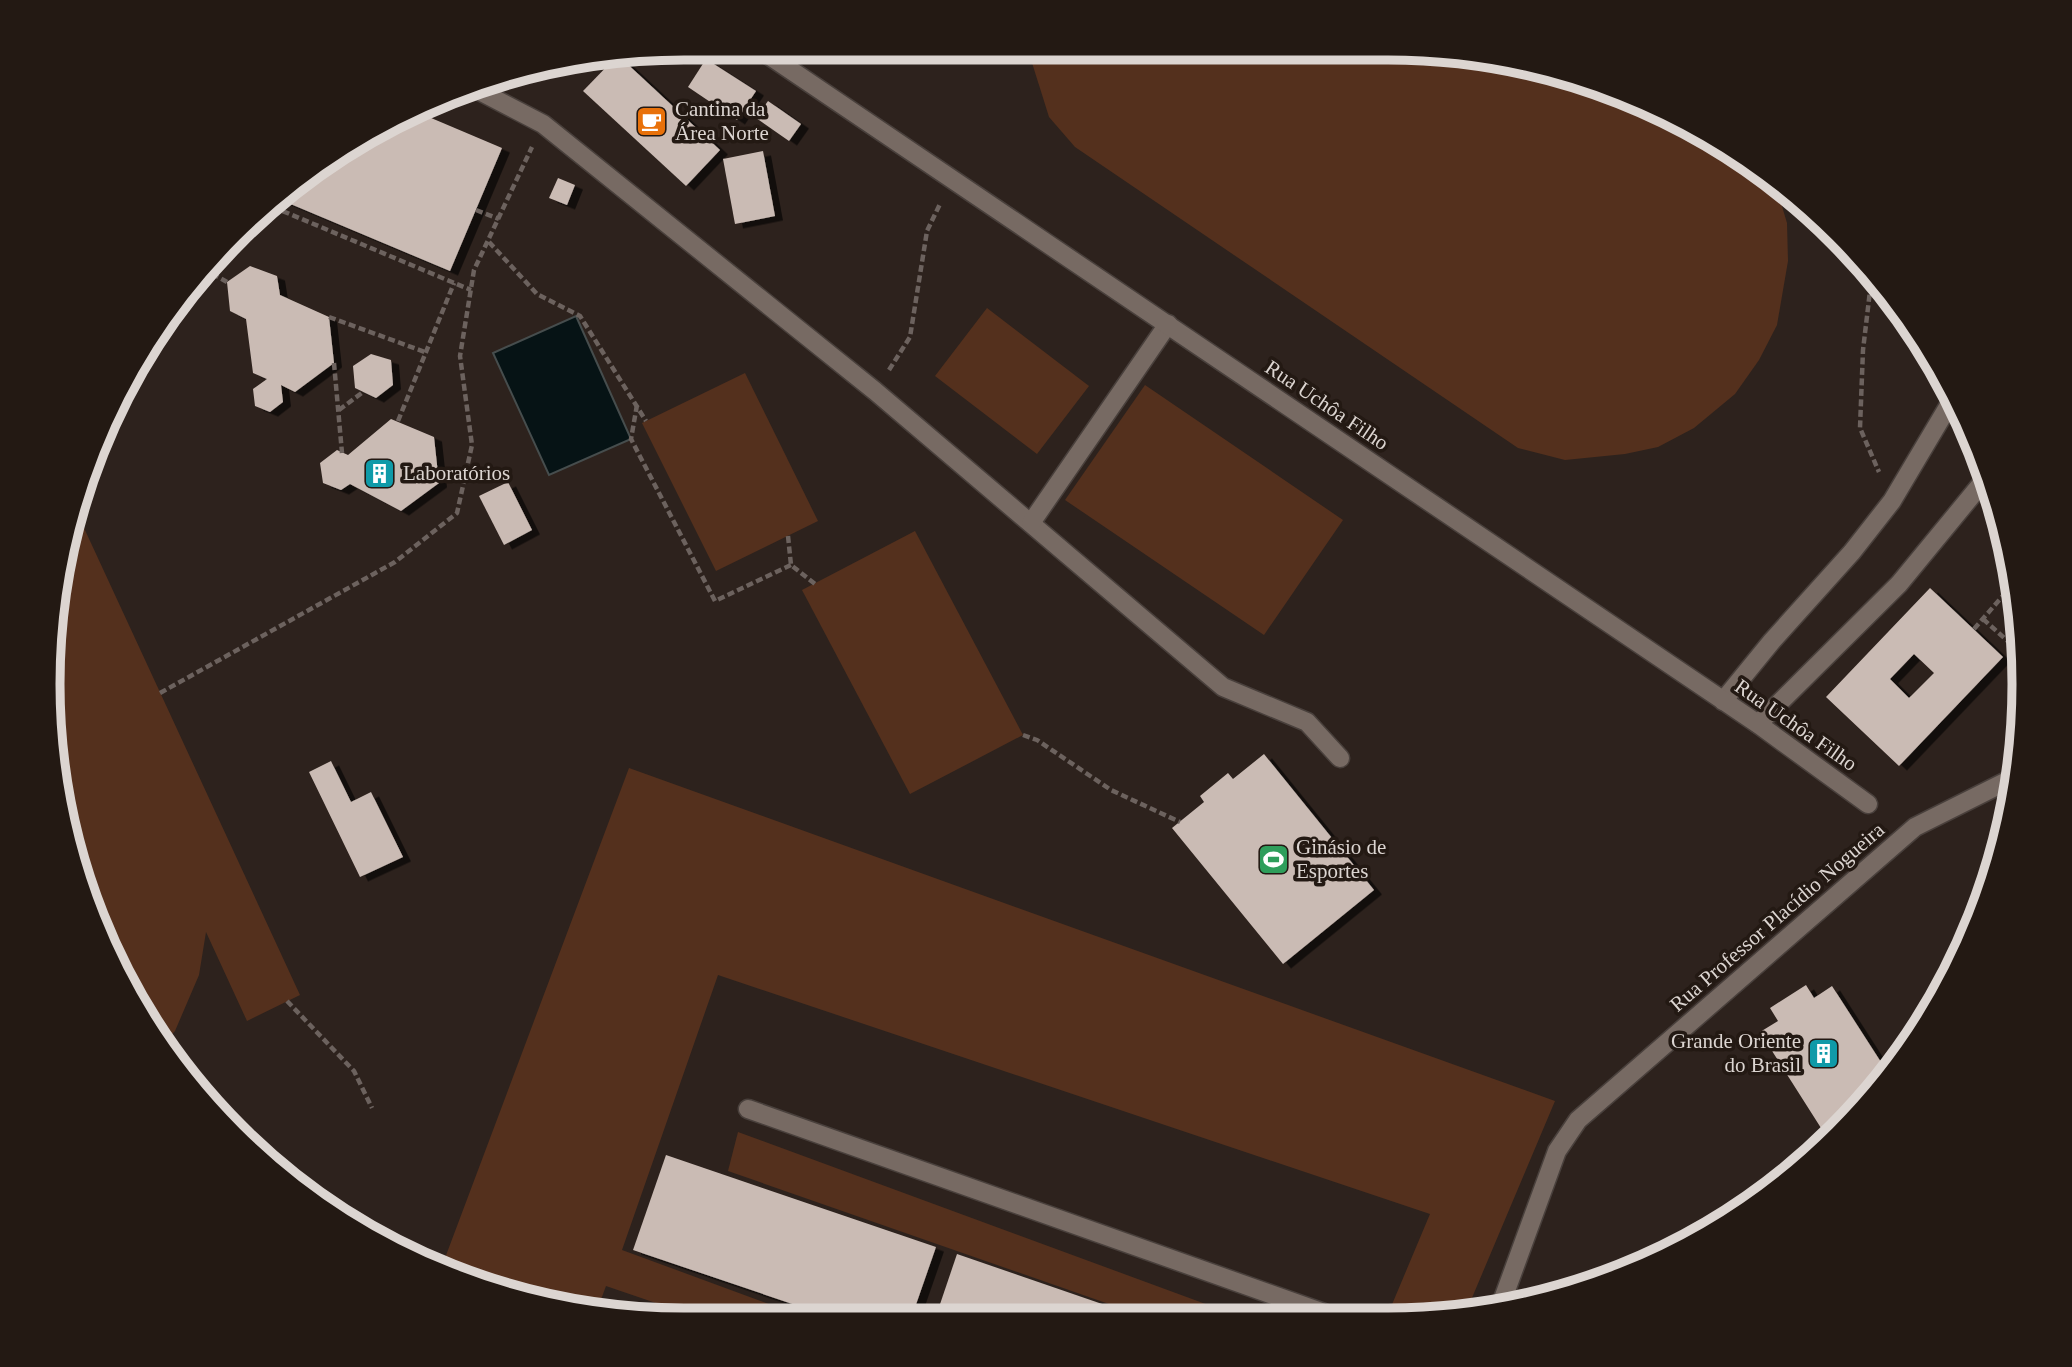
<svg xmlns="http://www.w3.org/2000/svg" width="2072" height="1367" font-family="'Times New Roman',serif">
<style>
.green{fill:#54301d}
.water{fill:#061315;stroke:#464d4d;stroke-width:2}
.building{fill:#cabbb4;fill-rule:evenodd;filter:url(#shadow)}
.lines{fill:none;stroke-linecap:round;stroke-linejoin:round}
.lane-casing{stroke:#49403c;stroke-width:21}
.street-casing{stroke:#49403c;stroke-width:21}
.path{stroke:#6c625e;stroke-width:4.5;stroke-dasharray:7 3.5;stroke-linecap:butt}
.lane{stroke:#776a63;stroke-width:18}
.street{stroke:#776a63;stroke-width:18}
.labels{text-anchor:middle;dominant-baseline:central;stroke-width:7;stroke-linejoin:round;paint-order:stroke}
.poi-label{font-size:21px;fill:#dcd5d1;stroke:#231913;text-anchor:start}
.street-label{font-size:21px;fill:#dcd5d1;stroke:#231913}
.rim{fill:none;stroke:#dcd5d1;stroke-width:9}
</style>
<defs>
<filter id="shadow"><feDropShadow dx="8" dy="4.5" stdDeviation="0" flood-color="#0009"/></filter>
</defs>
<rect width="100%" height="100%" fill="#2d221d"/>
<g class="green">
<polygon points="1028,50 1472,53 1670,113 1775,183 1787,223 1788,261 1777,325 1759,360 1735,394 1694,428 1658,447 1625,454 1565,460 1518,448 1075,147 1049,117"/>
<polygon points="987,308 1089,386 1037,454 935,376"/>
<polygon points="745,373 818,521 716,571 642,423"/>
<polygon points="1145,385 1343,520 1264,635 1065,500"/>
<polygon points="78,515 300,995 247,1021 206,932 199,975 175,1031 165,1042 132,1001 60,808 49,641"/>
<polygon points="915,531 1023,735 910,794 802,590"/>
<path d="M 629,768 L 1555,1101 L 1466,1312 C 1440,1317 1413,1324 1388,1314 L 1430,1214 L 718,975 L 622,1250 L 799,1315 L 691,1315 L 606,1286 L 596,1313 L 442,1266 Z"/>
<polygon points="738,1132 1241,1317 1146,1317 728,1171"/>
</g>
<polygon class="water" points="576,316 631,439 549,475 493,353"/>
<g class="building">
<polygon points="621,58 720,150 686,186 583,91 614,59"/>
<polygon points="706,59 756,91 737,120 688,87"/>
<polygon points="768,101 801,124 789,141 756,118"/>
<polygon points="417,112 502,148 450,271 281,200 330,155"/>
<polygon points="763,151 775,216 735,224 723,159"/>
<polygon points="558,178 575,185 567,205 549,198"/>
<polygon points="250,266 277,276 280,295 329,317 334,363 295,392 281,385 283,402 270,412 255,406 253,389 267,379 253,373 246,319 230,311 227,282"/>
<polygon points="371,354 391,360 393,385 376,398 355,388 353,366"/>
<polygon points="391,419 434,437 439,483 401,511 350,484 341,490 323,483 320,463 337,450 348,455"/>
<polygon points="508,482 532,530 504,545 479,496"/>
<path d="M 1930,588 L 2003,657 L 1899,766 L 1826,697 ZM 1914,654 L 1934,673 L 1909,698 L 1890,679 Z"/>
<polygon points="1264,754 1374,890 1283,964 1172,828 1204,802 1200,796 1228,773 1233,779"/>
<polygon points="331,761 351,802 371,792 403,857 360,877 309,772"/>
<polygon points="1806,985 1814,998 1832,986 1888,1073 1867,1103 1828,1139 1760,1032 1778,1021 1770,1008"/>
<polygon points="666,1155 936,1247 912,1316 825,1315 633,1250"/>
<polygon points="957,1254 1137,1316 1137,1317 936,1316"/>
</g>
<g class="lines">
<defs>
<g id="lane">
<polyline points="470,86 543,124 875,391 1223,687 1307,722 1340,758"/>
<polyline points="1031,523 1168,324"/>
<polyline points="1723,701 1772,641 1852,552 1892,501 1955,395"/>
<polyline points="1758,724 1899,584 1987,477"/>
<polyline points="748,1109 1324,1313 1329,1318"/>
</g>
<g id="street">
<polyline points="758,48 1758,724 1868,804"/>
<polyline points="1500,1307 1557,1151 1578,1120 1915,827 2017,776"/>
</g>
</defs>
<use href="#lane" class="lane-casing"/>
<use href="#street" class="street-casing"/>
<g class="path">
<polyline points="273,207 471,290"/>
<polyline points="476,210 499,219"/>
<polyline points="489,242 537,294 580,316 646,421"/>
<polyline points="213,264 211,273 227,282"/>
<polyline points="1872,274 1863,350 1860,428 1879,472"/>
<polyline points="329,317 425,352"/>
<polyline points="334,363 342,453"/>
<polyline points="889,370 910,337 927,231 940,204"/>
<polyline points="637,405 631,439 715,601 791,565"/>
<polyline points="339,410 363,392"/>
<polyline points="398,421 454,283"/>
<polyline points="788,536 791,565 815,584"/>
<polyline points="1983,619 2020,652 2023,647"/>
<polyline points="1974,629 2014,583"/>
<polyline points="160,693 395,562 457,513 472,445 460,356 474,270 532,147"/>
<polyline points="1023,735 1037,740 1111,790 1180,822"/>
<polyline points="287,1001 354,1071 372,1108"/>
</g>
<use href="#lane" class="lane"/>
<use href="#street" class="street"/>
</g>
<defs>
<symbol id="cafe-square" viewBox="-11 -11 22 22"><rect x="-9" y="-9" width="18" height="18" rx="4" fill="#e8710a" stroke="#231913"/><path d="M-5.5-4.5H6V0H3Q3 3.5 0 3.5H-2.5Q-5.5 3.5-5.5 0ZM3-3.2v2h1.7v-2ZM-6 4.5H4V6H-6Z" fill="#fff"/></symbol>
<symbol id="building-square" viewBox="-11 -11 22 22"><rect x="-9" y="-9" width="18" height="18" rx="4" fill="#0f9aa8" stroke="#231913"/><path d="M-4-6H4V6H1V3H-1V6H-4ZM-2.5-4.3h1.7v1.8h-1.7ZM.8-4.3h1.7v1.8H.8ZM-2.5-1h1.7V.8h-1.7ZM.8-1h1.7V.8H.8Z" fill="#fff"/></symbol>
<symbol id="stadium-square" viewBox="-11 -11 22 22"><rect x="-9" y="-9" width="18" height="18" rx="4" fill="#2e9e5b" stroke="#231913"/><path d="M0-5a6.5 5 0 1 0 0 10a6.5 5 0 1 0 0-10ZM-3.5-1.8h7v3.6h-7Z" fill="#fff"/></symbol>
</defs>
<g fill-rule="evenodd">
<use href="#cafe-square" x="634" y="104" width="35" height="35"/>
<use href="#building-square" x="362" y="456" width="35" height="35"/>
<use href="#stadium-square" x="1256" y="842" width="35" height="35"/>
<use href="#building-square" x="1806" y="1036" width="35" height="35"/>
</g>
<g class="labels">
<g class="poi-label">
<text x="675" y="109">Cantina da<tspan x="675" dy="24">Área Norte</tspan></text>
<text x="403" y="473">Laboratórios</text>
<text x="1296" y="847">Ginásio de<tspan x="1296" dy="24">Esportes</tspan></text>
<text x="1801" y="1041" text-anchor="end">Grande Oriente<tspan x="1801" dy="24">do Brasil</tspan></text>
</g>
<g class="street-label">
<text transform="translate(1327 405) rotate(34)">Rua Uchôa Filho</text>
<text transform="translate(1796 725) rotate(35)">Rua Uchôa Filho</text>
<text transform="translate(1777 917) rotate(-41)">Rua Professor Placídio Nogueira</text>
</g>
</g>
<path d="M0 0H2072V1367H0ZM684 60H1388A624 624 0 0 1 2012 684V684A624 624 0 0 1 1388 1308H684A624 624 0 0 1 60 684V684A624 624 0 0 1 684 60Z" fill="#231913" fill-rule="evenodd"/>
<path class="rim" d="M684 60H1388A624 624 0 0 1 2012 684V684A624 624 0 0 1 1388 1308H684A624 624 0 0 1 60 684V684A624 624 0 0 1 684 60Z"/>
</svg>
